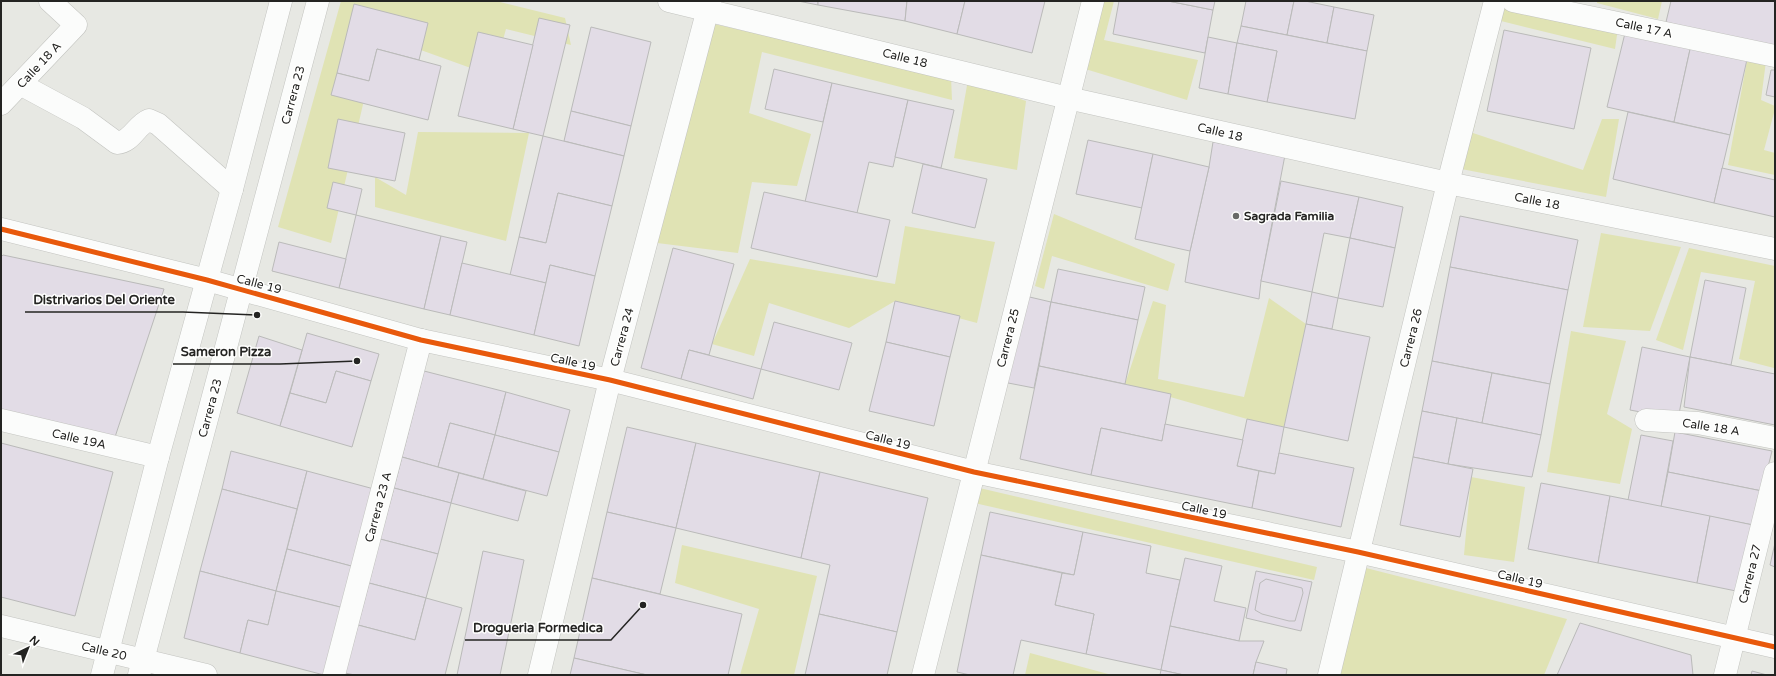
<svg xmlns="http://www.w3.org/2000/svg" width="1776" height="676" font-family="'Varela Round',sans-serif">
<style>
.green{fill:#e0e3b4}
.building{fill:#e2dce6;stroke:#babab9}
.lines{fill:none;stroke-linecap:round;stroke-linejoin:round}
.minor-casing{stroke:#c3c4c0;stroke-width:23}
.tertiary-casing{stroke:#c3c4c0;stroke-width:23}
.minor{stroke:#fbfcfb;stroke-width:22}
.tertiary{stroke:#fbfcfb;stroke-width:22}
.cycleway-casing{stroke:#fffffe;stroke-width:8}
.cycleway{stroke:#e8590c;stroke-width:5}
.poi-dot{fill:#686966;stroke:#fffffe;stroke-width:1.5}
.labels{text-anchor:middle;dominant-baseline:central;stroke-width:3;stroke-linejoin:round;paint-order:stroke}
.street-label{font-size:12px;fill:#242422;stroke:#fffffe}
.poi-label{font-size:12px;font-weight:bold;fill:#242422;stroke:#fffffe;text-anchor:start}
.leader{fill:none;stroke:#242422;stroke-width:1.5}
.callout-dot{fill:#242422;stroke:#fffffe;stroke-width:1.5}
.callout-label{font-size:13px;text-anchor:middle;font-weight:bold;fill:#242422;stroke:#fffffe;stroke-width:3;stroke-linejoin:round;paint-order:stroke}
</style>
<rect width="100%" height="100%" fill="#e7e8e3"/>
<g class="green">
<polygon points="341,1 496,1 565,18 571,45 506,29 493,76 379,35 331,243 278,227"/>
<polygon points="1098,1 1114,1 1104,40 1198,60 1187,100 1082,68"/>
<polygon points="1597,1 1662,1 1658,19 1597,3"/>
<polygon points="1486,3 1618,28 1615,49 1497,20 1473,133 1583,170 1602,119 1619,119 1606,197 1451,167"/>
<polygon points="714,24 951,77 952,100 762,52 749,113 811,134 797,186 752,182 738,253 657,243"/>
<polygon points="1748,55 1766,61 1761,100 1775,106 1775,109 1764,150 1775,153 1775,175 1728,165"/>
<polygon points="968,80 1026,101 1017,170 954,158"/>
<polygon points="418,132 529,133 506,241 375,207 375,177 406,195"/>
<polygon points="1054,214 1175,264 1168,291 1052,256 1044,289 1035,286"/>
<polygon points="905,226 995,242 977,323 895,301 849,328 769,303 754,356 712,344 750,259 895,284"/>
<polygon points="1601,233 1681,247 1650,331 1583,327"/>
<polygon points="1689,248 1775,266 1775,363 1774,368 1739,359 1755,281 1701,272 1683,350 1656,340"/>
<polygon points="1269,298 1306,324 1284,427 1247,419 1125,384 1153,301 1166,305 1158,379 1244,397"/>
<polygon points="1571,331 1626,341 1607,414 1632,429 1620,484 1547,472"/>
<polygon points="1471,477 1525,487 1514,562 1464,555"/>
<polygon points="971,486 1317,567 1314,580 970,502"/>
<polygon points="682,545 817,576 794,675 740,675 759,609 675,583"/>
<polygon points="1362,567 1567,619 1544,675 1338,675"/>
<polygon points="1030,653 1112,675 1025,675"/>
</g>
<g class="building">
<polygon points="798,1 818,1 818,5"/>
<polygon points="818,1 907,1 905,21 818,5"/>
<polygon points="907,1 965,1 957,34 905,21"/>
<polygon points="965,1 1045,1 1032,53 957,34"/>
<polygon points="1119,1 1168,1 1213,10 1205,53 1113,34"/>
<polygon points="1168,1 1215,1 1213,10"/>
<polygon points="1246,1 1294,1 1287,35 1241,26"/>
<polygon points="1294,1 1305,1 1334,7 1327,43 1287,35"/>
<polygon points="1671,1 1775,1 1775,50 1666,22"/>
<polygon points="354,4 428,23 419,60 377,49 369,81 337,73"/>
<polygon points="1334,7 1374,15 1367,51 1327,43"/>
<polygon points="539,18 570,25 543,136 513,129"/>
<polygon points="1241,26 1367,51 1355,119 1267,102 1277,51 1237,43"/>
<polygon points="591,27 651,42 631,126 571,111"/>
<polygon points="1626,29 1691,45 1674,122 1607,107"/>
<polygon points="1504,30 1591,48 1574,129 1487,111"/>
<polygon points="478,32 533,45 513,129 458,116"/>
<polygon points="1208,37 1237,43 1228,94 1199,88"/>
<polygon points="1237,43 1277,51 1267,102 1228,94"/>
<polygon points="1691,45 1748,55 1730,135 1674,122"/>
<polygon points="377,49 441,66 428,120 331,95 337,73 369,81"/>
<polygon points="774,69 832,83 823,122 765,109"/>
<polygon points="1771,70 1775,70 1775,97 1766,95"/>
<polygon points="832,83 908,100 893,167 869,162 857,213 805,202"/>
<polygon points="908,100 954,110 941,168 895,157"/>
<polygon points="571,111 631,126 624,156 564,141"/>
<polygon points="1628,112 1730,135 1714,203 1613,179"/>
<polygon points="338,119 405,133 395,181 328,168"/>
<polygon points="543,136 624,156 612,206 558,193 546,243 519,237"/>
<polygon points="1088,140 1153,154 1142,208 1076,194"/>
<polygon points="1213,142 1285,155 1261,281 1259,299 1185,282 1190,251 1209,167"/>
<polygon points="1153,154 1209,167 1190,251 1135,239"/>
<polygon points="923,164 987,179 975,228 912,213"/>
<polygon points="1722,168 1775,180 1775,217 1714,203"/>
<polygon points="1281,181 1359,197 1350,238 1324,233 1312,292 1261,281"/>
<polygon points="333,182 362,189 356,215 327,208"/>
<polygon points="764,192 890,220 877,277 751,248"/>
<polygon points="558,193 612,206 595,276 550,265 546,283 510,275 519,237 546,243"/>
<polygon points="1359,197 1403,207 1395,248 1350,238"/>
<polygon points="356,215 441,236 424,309 339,288"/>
<polygon points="1460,216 1578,240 1568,290 1450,267"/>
<polygon points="441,236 467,242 450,315 424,309"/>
<polygon points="1350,238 1395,248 1383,307 1338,298"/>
<polygon points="279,242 346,259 339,288 272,271"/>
<polygon points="673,248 734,264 709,355 689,350 681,379 641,368"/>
<polygon points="3,255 164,289 115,437 1,413 1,257"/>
<polygon points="462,263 546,283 534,335 450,315"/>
<polygon points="550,265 595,276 579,346 534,335"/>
<polygon points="1450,267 1568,290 1550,384 1432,361"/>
<polygon points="1058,269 1145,287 1138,320 1051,302"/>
<polygon points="1705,280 1746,288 1731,365 1690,357"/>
<polygon points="1312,292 1338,298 1332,329 1306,324"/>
<polygon points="1021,295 1051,302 1034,388 1003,382"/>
<polygon points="895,301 960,316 950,357 886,342"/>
<polygon points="1051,302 1138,320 1125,384 1039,366"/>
<polygon points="774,322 852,343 839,390 761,369"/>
<polygon points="1306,324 1370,337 1348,441 1284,427"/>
<polygon points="307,333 379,354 371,381 336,371 326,403 290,393"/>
<polygon points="259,336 302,350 280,426 237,413"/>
<polygon points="886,342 950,357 934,426 869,411"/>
<polygon points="1642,347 1690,357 1678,419 1630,410"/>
<polygon points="689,350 761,369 753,399 681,379"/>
<polygon points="1690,357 1775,374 1775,425 1684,407"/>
<polygon points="1432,361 1492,373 1482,423 1422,411"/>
<polygon points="1039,366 1171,394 1162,441 1101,428 1091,475 1020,459"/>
<polygon points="336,371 371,381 352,447 280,426 290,393 326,403"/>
<polygon points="424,371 506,392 495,435 450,423 438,467 402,457"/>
<polygon points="1492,373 1550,384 1541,435 1482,423"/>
<polygon points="506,392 570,410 559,452 495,435"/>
<polygon points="1422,411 1457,418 1448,464 1413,457"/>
<polygon points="1457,418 1541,435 1532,477 1448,464"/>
<polygon points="1247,419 1284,427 1275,474 1237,466"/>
<polygon points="450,423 495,435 483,479 438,467"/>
<polygon points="1165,424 1243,440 1237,466 1259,471 1252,508 1091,475 1101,428 1162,441"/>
<polygon points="627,427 696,443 676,528 607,512"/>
<polygon points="1675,432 1772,451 1762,491 1668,472"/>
<polygon points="495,435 559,452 547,496 483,479"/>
<polygon points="1641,435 1673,441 1661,507 1628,500"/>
<polygon points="1,443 113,472 75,616 1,597"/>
<polygon points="696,443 820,472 801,558 676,528"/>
<polygon points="231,451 307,471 297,509 222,489"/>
<polygon points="1279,453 1354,468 1341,527 1252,508 1259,471 1275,474"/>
<polygon points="402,457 459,473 451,503 394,488"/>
<polygon points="1413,457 1473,469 1460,537 1400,525"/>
<polygon points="307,471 374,489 355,567 287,549"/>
<polygon points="820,472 928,498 897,632 819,614 830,565 801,558"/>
<polygon points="1668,472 1762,491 1753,525 1661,507"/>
<polygon points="459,473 526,491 518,521 451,503"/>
<polygon points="1541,483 1610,496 1598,563 1528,549"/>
<polygon points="394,488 451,503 438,554 380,539"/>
<polygon points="222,489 297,509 276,591 200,571"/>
<polygon points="1610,496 1710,516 1697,583 1598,563"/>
<polygon points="607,512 676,528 660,594 592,578"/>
<polygon points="990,512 1083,532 1074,575 981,555"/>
<polygon points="1710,516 1753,525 1736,591 1697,583"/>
<polygon points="1083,532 1151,546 1146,573 1180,580 1161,670 1086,654 1094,614 1055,605 1062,573 1074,575"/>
<polygon points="380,539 438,554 426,598 369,583"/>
<polygon points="1775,543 1775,567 1770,565"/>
<polygon points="287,549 355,567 344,608 276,591"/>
<polygon points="483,551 524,560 500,675 457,675"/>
<polygon points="981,555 1062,573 1055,605 1094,614 1086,654 1021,640 1013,675 970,675 957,672"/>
<polygon points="1185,558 1222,566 1214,601 1246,608 1239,641 1170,626"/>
<polygon points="200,571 276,591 268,625 248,620 240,653 184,638"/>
<polygon points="1256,571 1312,582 1301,631 1246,618"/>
<polygon points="592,578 742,614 728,675 647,675 574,658"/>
<polygon points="1266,579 1302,588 1303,593 1295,621 1289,621 1262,614 1255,610 1260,583"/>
<polygon points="369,583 426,598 415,640 358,625"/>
<polygon points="276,591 344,608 324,675 240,653 248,620 268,625"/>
<polygon points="426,598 462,608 445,675 355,675 345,673 358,625 415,640"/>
<polygon points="819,614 897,632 887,675 805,675"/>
<polygon points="1580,623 1691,655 1693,675 1557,675"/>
<polygon points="1170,626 1239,641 1264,641 1256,662 1253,675 1184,675 1161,670"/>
<polygon points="574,658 647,675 570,675"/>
<polygon points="1256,662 1287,669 1286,675 1253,675"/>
<polygon points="1161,670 1184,675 1160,675"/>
<polygon points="1752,671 1767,675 1751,675"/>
</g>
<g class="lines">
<defs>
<g id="minor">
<polyline points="669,1 1068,98 1448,183 1775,249"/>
<polyline points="1513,1 1775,56"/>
<path d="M 20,84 L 83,118 L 117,143 C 132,142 136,125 149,120 L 158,124 L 232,189"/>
<polyline points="1,104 76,25 50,1"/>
<polyline points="1,229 207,280 421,340 610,380 974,472 1358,552 1775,647"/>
<polyline points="1,420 158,457"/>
<polyline points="1646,420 1698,423 1775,438"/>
<polyline points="1,626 206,675"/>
<polyline points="334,675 421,340"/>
<polyline points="539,675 610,380 710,1"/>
<polyline points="923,675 1093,1"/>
<polyline points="1329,675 1448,183 1495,1"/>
<polyline points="1725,675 1775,473"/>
</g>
<g id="tertiary">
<polyline points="102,675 158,457 232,189 281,1"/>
<polyline points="139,675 318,1"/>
</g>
</defs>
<use href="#minor" class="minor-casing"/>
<use href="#tertiary" class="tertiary-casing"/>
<use href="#minor" class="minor"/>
<use href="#tertiary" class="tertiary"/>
<defs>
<polyline id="cycleway" points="1,229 207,280 421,340 610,380 974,472 1358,552 1775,647"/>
</defs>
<use href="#cycleway" class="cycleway-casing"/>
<use href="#cycleway" class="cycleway"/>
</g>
<circle class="poi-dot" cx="1236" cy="216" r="4"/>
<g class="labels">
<g class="street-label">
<text transform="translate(1644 28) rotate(12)">Calle 17 A</text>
<text transform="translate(905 58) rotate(14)">Calle 18</text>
<text transform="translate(39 65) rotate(-47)">Calle 18 A</text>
<text transform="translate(293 95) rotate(-75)">Carrera 23</text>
<text transform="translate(1220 132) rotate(13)">Calle 18</text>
<text transform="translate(1537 201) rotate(11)">Calle 18</text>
<text transform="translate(259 284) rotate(15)">Calle 19</text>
<text transform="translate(622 337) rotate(-75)">Carrera 24</text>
<text transform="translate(1008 338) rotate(-76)">Carrera 25</text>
<text transform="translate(1411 338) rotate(-76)">Carrera 26</text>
<text transform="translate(573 362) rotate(12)">Calle 19</text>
<text transform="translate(210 408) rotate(-75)">Carrera 23</text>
<text transform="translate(1711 427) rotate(9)">Calle 18 A</text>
<text transform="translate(79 439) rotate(13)">Calle 19A</text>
<text transform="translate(888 440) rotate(14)">Calle 19</text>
<text transform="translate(378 507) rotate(-75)">Carrera 23 A</text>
<text transform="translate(1204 510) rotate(12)">Calle 19</text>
<text transform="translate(1750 574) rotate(-76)">Carrera 27</text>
<text transform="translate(1520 579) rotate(13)">Calle 19</text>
<text transform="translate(104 651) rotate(13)">Calle 20</text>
</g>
<g class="poi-label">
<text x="1244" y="216">Sagrada Familia</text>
</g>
</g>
<path class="leader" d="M257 315L183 312H25M357 361L280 364H173M643 605L611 640H465"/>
<g class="callout-dot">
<circle cx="257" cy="315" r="4"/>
<circle cx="357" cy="361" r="4"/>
<circle cx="643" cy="605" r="4"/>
</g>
<g class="callout-label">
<text x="104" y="304">Distrivarios Del Oriente</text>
<text x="226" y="356">Sameron Pizza</text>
<text x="538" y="632">Drogueria Formedica</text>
</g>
<rect width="1776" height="676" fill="none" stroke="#242422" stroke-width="4"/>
<g transform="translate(28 648) rotate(43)" stroke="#fffffe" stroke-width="3" paint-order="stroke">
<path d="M0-3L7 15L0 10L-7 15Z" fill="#242422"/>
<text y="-6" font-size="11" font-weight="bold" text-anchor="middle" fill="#242422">N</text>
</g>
</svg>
